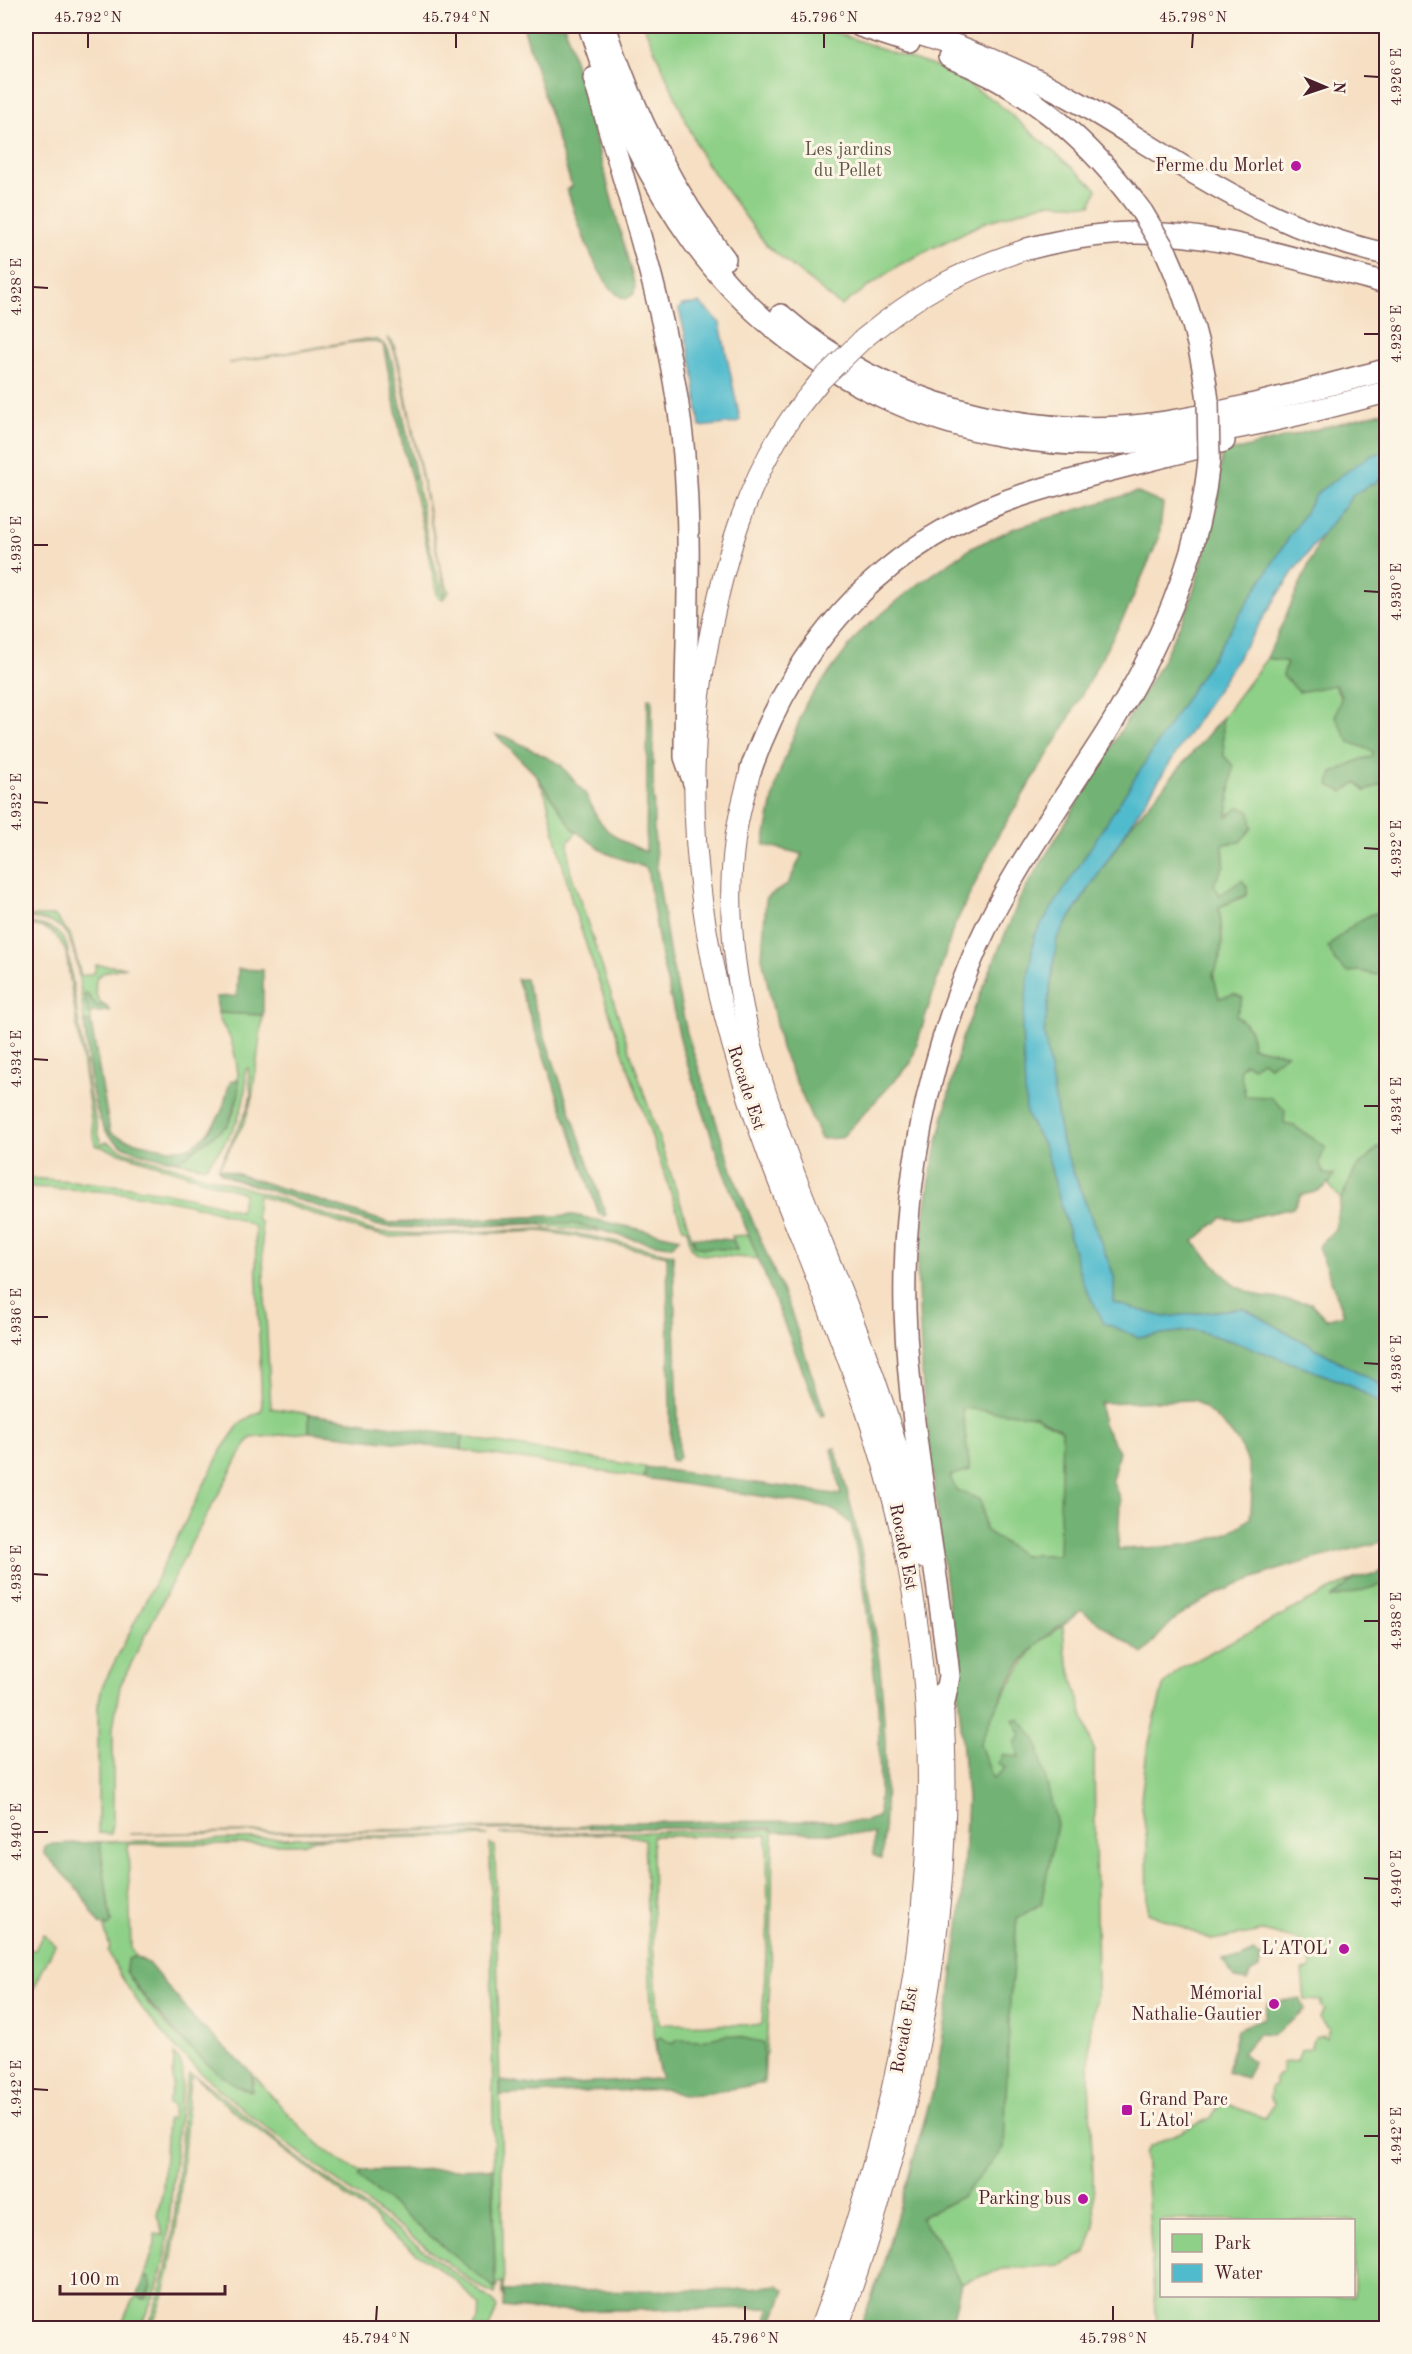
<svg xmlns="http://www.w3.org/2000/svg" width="1412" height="2354" font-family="'Old Standard TT',serif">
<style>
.green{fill:#8ed087;stroke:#6c7859;stroke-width:1.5;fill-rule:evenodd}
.forest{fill:#72b274;stroke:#5e6850;stroke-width:1.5;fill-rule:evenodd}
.water{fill:#51bbce;stroke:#4e6d7c;stroke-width:1.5}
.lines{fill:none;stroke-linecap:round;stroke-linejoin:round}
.trunk-casing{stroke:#866260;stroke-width:22}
.motorway-casing{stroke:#866260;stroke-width:24}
.trunk{stroke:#fff;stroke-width:20}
.motorway{stroke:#fff;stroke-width:21}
.trunk-bridge-casing{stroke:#866260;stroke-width:22;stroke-linecap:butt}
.motorway-bridge-casing{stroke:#866260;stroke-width:24;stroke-linecap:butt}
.trunk-bridge{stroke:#fff;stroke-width:20}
.motorway-bridge{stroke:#fff;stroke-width:21}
.ticks{fill:none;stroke:#4a1f2b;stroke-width:2}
.poi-dot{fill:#b5179e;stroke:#fcf5e5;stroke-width:2}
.labels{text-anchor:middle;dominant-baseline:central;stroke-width:6;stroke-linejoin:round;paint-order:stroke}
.park-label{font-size:18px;fill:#5e5447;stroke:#fcf5e5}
.poi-label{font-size:18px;fill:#4a1f2b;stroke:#fcf5e5;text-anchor:end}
.street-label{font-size:18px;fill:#4a1f2b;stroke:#fcf5e5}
.neatline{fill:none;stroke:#4a1f2b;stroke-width:2}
.ticks-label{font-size:15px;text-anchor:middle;fill:#4a1f2b}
</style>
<rect width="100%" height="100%" fill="#fcf5e5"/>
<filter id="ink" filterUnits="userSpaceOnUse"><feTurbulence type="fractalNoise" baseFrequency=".0167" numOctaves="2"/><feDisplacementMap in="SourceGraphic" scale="12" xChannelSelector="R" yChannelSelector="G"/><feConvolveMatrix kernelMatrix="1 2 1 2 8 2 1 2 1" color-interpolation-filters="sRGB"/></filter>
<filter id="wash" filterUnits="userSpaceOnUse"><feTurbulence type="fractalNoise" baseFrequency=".008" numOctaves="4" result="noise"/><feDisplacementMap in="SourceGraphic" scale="24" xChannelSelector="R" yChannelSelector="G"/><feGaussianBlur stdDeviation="1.35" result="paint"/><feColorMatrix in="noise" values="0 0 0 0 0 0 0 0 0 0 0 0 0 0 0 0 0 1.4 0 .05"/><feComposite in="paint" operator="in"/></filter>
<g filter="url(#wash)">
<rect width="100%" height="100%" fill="#f6dfc3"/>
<g class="green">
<polygon points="644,26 815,26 945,70 995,101 1097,189 1091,205 1046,203 983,223 899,265 841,306 766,245 702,157"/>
<polygon points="387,337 393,343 400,366 440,567 449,592 443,599 439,598 437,593 412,479 416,477 428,542 443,595 445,592 399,367 393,347"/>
<polygon points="366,339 378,340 383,344 370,341 347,343 229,363"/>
<path d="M 1267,658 L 1287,662 L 1283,676 L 1334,685 L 1373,751 L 1372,757 C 1352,760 1349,767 1332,773 L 1357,782 L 1365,791 L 1386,782 L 1386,911 L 1378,912 L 1347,972 L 1359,971 L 1377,975 L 1386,968 L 1386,1153 L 1379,1147 L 1355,1170 L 1341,1199 L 1329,1185 L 1334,1175 L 1324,1174 C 1310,1140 1274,1117 1245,1096 L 1239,1070 L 1245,1063 L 1262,1060 L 1270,1066 L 1286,1054 L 1252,1047 L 1250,1029 L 1219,998 L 1213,974 C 1226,953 1222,930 1219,907 L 1247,895 L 1247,887 L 1220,895 L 1213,884 L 1224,865 L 1223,844 L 1233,766 L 1224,756 L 1222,718 Z"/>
<polygon points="536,775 577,832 568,842 570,870 695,1247 737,1250 732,1236 749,1235 760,1259 697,1254 691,1248 687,1229 683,1228 573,906 546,796"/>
<path d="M 26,916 L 55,916 L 70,934 L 81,976 L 94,973 L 96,965 L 126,967 L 105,972 L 97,977 C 94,988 94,999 105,1005 L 97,1006 L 93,1002 L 88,1013 L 91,1013 L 91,1023 L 84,1021 C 81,997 79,942 60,927 C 49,918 34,921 26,916 Z"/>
<path d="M 26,923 C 44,924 59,928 67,946 L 90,1097 L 101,1144 L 107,1142 L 126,1152 L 275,1197 L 376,1232 L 423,1234 L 542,1229 L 590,1236 L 667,1253 L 667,1256 L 591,1239 L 541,1231 L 390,1237 L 362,1231 L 258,1195 L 256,1217 L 261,1223 L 271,1408 L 309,1414 L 309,1432 L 251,1438 L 246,1444 L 192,1542 L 120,1686 L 113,1728 L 113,1823 L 111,1834 L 98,1833 L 98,1705 L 102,1687 L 222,1449 L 241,1422 L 262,1410 L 255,1230 L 254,1226 C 184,1194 101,1190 26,1187 L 26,1178 C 98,1182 170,1188 240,1211 L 244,1193 L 95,1145 L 66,952 C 58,932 46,926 26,925 Z"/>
<path d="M 218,1013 L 263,1015 L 252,1098 L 245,1121 L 218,1169 L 248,1108 L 251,1095 L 248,1068 L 245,1071 C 250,1108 230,1140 205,1167 L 171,1160 C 184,1161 196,1149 206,1141 C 212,1135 224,1130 228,1124 C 244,1099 239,1064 230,1038 C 226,1029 219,1023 218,1013 Z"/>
<path d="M 509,1222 C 538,1222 573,1218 599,1232 L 531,1224 L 432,1228 Z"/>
<polygon points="962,1408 1035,1416 1062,1430 1060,1555 1022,1555 985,1530 981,1500 956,1490 949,1476 970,1470"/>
<polygon points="462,1436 479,1440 646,1467 644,1478 462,1450"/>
<path d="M 1386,1571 L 1386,2328 L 1156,2328 L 1145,2153 L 1150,2146 L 1211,2118 L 1221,2102 L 1265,2118 L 1275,2104 L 1270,2098 L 1271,2087 L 1275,2086 L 1275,2079 L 1278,2075 L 1282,2074 L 1282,2063 L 1297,2061 L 1301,2050 L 1311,2048 L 1315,2037 L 1323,2035 L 1326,2038 L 1329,2028 L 1320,2018 L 1324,2009 L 1320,2005 L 1322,2001 L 1305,2000 L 1302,1971 L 1311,1969 L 1310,1957 L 1302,1957 L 1301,1941 L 1263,1931 L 1212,1940 L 1148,1913 L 1147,1842 L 1141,1799 L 1147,1751 L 1163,1686 L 1180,1668 L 1328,1591 L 1354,1579 ZM 1162,2220 L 1354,2220 L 1354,2296 L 1162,2296 Z"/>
<polygon points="1063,1626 1065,1651 1094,1752 1097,1993 1090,2032 1089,2081 1095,2225 1086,2253 1061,2265 1002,2269 961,2283 936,2238 920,2218 961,2197 1010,1999 1017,1918 1021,1736 1019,1758 993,1779 980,1745 994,1709 1036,1644"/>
<polygon points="589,1825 589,1828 552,1829 129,1834 578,1827"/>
<path d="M 773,1830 L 771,1959 L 764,2084 L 759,2084 L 764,2077 L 754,2041 C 727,2032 725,2040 701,2041 C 686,2042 688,2038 672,2044 L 656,2039 L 657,2062 L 651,2005 L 644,1839 L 623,1834 L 500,1834 ZM 767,1835 L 768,1922 L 762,2025 L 659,2024 L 653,1945 L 652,1836 Z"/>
<path d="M 474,1834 L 488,1836 L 315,1839 L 302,1844 L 128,1844 L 131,1948 L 135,1956 L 127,1960 L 126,1971 C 153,2017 199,2062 244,2090 L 254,2083 L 252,2073 C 274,2099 330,2165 362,2171 L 358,2177 L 495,2288 L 490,1844 L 495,1846 L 504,2291 L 502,2294 L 502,2282 L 498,2283 L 495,2294 L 476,2285 C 417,2239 356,2196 297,2151 C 224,2096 147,2036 108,1951 L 110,1948 L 104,1927 L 111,1922 L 100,1842 Z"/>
<polygon points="43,1934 55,1945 26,2004 26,1950 35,1950"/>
<polygon points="174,2054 180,2061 183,2071 166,2254 157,2288 140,2328 120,2328 132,2301 137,2296 144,2299 148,2298 150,2279 145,2276 155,2244 155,2234 163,2235 157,2215 163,2190 167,2119 172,2119 173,2105 168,2104 173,2084"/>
<path d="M 190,2073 L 193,2076 L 190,2079 C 185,2122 178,2309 146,2328 C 174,2268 175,2211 181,2145 C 182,2127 182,2087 190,2073 Z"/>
<polygon points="195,2075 289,2151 494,2302 497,2308 489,2328 473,2328 478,2320 480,2306 456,2281 382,2228 377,2220 246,2121 212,2093"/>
</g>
<g class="forest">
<path d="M 523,26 L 565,26 L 635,286 L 634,294 L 626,299 C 599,292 575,215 567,189 L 572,187 Z"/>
<polygon points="383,344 388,349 392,362 416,477 412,479 404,452"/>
<path d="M 1386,411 L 1386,451 L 1369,456 L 1034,936 L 1026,1114 L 1046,1150 L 1082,1281 L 1138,1337 L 1195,1330 L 1241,1344 L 1351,1385 L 1386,1407 L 1386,1541 C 1317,1558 1238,1575 1178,1617 C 1165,1627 1154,1642 1143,1654 L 1081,1610 C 1068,1623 1050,1631 1037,1644 C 1015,1664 991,1716 980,1745 L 993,1779 L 1005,1768 L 998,1764 L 1003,1754 L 1019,1757 L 1015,1743 L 1021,1735 L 1013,1719 L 1019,1719 L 1036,1739 L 1057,1825 L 1041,1904 L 1017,1918 L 1010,1999 L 1004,2149 L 961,2197 L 920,2218 L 936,2238 L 961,2283 L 951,2328 L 860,2328 L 880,2275 L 934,2087 L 950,1996 L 962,1903 L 967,1798 L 957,1679 L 923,1391 L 917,1269 L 931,1172 L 961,1041 L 1020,898 L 1158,669 L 1189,606 L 1215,517 L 1222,454 ZM 1194,1400 C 1241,1436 1258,1458 1250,1518 C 1214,1549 1163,1547 1118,1549 L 1120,1500 L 1112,1480 L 1119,1451 L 1103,1425 L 1100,1403 ZM 962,1408 L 1035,1416 L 1062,1430 L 1059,1555 L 1022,1555 L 985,1530 L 981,1500 L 956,1490 L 950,1476 L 970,1470 Z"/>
<path d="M 1386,476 L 1386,782 L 1365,791 L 1357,782 L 1343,792 L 1329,785 L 1332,773 C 1349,767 1352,760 1372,757 L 1373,751 L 1349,742 L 1335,716 L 1342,695 L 1335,685 L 1299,692 L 1283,676 L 1287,662 L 1267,658 L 1323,533 L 1354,494 Z"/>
<polygon points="1136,492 1163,504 1159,538 1127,611 1058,738 999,834 953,929 911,1063 841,1138 821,1139 781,1048 762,957 766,898 788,884 802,854 764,845 777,779 806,703 860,632 913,588 971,548 1015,528"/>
<polygon points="648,698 652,699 654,831 657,870 669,950 687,1033 736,1182 790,1309 825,1415 821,1416 722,1168 683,1051 661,957 647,868 606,853 573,829 536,775 496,735 507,737 560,764 586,795 598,819 607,830 622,841 646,852"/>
<path d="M 1222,718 L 1224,756 L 1233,766 L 1227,816 L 1240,807 L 1250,812 L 1252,828 L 1240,842 L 1223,844 L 1224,865 L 1214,884 L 1220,895 L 1242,880 L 1247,887 L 1247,895 L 1219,907 C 1222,931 1225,953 1213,974 L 1219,998 L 1234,994 L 1243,998 L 1236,1015 L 1250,1029 L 1252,1047 L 1287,1054 L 1269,1066 L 1262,1061 L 1253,1067 L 1244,1063 L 1240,1070 L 1245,1096 L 1270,1097 L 1285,1110 L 1284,1124 L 1294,1126 L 1326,1147 L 1319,1162 L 1324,1174 L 1334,1175 C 1327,1189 1316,1193 1301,1195 L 1293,1208 L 1239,1220 L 1221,1218 L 1193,1242 L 1235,1286 L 1263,1297 L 1311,1303 L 1326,1319 L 1344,1314 L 1318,1247 L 1335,1229 L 1341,1199 L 1355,1170 L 1379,1147 L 1386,1153 L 1386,1388 L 1244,1308 L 1164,1317 L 1114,1303 L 1114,1276 L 1062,1143 L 1044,1033 L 1057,938 L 1130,826 Z"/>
<path d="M 1386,911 L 1386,968 L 1377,975 L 1359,971 L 1347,972 L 1335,961 L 1328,947 C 1344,932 1363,913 1386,911 Z"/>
<polygon points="238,969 263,970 263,1015 218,1013 216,997 237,996"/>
<polygon points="517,979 525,979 606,1215 603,1216 599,1214"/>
<polygon points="84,994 87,994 97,1006 105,1005 110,1011 88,1013"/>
<path d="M 84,1021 L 91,1023 L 110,1132 C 120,1139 132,1141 145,1144 C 183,1153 196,1153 219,1116 C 226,1106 225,1092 231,1081 L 238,1079 L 239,1094 L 228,1125 L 178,1161 C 158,1158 131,1153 115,1141 C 89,1123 88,1051 84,1021 Z"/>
<path d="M 219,1168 L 389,1223 L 574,1215 L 680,1238 L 671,1246 C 632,1243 597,1225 559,1223 C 499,1219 439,1232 379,1226 L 231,1178 L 220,1172 Z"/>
<polygon points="693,1237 733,1240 737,1250 695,1247"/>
<polygon points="667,1253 673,1254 674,1282 679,1457 675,1461 671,1460"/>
<polygon points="309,1414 462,1436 462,1450 309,1432"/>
<path d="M 835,1448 C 875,1582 894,1720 882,1859 L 873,1855 L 874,1834 L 773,1832 L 772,1828 L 589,1828 L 589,1825 L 613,1822 L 865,1821 L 878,1817 L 880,1792 L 878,1705 L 864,1588 L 851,1524 L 841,1514 L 824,1506 L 644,1478 L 646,1467 L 841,1495 L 832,1449 Z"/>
<polygon points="1386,1571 1386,1584 1330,1599 1354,1579"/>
<polygon points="100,1842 111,1923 108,1927 99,1924 81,1893 44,1853 45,1846 51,1844"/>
<polygon points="1253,1952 1261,1957 1259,1968 1251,1972 1247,1981 1235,1979 1222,1959 1240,1959"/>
<path d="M 135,1956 L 148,1963 L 197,2022 L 252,2073 L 252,2091 C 219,2087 144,2001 126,1971 L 127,1960 Z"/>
<polygon points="1300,1998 1305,2010 1274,2035 1258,2034 1242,2053 1254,2062 1246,2078 1227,2072 1237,2029 1264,2018 1268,2003"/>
<polygon points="727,2035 763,2042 764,2078 759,2084 701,2094 681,2095 667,2089 500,2095 501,2081 541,2086 658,2079 661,2077 657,2062 656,2039 660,2037 672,2044 678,2040 702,2041"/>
<polygon points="493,2168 495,2289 358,2177 362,2171"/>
<polygon points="145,2276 150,2279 152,2287 144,2299 137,2296"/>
<polygon points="778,2285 785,2290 770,2328 765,2328 770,2308 544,2311 503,2307 504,2291 732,2290"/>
</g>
<g class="water">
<polygon points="700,303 720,323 740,420 736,423 700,427 693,368 679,309 682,305"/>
<polygon points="1386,451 1386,476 1354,494 1293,572 1057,938 1044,1033 1062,1143 1114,1276 1114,1303 1164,1317 1244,1308 1386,1388 1386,1407 1351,1385 1241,1344 1195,1330 1138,1337 1104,1323 1082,1281 1046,1150 1026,1114 1022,1028 1034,936 1318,492 1369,456"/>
</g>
</g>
<g filter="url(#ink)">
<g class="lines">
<defs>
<g id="trunk">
<path d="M 863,339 C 916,295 961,270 1027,249"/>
<path d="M 751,769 C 745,793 738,816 735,840 C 712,1006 795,1170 853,1320 C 883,1397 909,1477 925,1559"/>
<path d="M 820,2328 C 911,2081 958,1823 907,1561 C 879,1419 820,1291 769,1157 C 707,991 673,816 709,639 C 724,564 745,485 789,421 C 798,407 810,394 820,381"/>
<path d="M 838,2328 C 913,2119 959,1916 942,1692"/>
</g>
<g id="motorway">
<path d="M 589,26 C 613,103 646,177 694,243 C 791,376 960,455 1124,443 C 1213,437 1301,415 1386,392"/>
<path d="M 605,26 C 633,110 670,189 725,259"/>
<polyline points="860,26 909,42"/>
<path d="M 895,26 C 961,44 1024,71 1083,105 C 1185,166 1267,228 1386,254"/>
<path d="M 949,57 C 1031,89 1091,142 1142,212"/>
<path d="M 594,78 C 628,196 668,313 682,435 C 694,542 685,649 685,757 L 694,783"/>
<path d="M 1027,249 C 1061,240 1096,234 1131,233 C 1218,231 1303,262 1386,283"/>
<path d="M 1166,252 C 1188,300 1202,348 1208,401"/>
<path d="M 781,315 C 883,405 1031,443 1165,422 C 1239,411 1313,388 1386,370"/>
<path d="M 751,769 C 797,637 892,537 1026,494 C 1091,473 1158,459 1224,441"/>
<path d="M 943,1708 L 949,1676 C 936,1554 909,1432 905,1310 C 902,1185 928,1059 978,945 C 1012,870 1061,804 1105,735 C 1158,649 1199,561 1209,460"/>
</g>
</defs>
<use href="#trunk" class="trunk-casing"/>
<use href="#motorway" class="motorway-casing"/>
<use href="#trunk" class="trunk"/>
<use href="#motorway" class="motorway"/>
<defs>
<polyline id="trunk-bridge" points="820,381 863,339"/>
<g id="motorway-bridge">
<polyline points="1142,212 1166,252"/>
<polyline points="1208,401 1209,460"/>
</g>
</defs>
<use href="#trunk-bridge" class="trunk-bridge-casing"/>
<use href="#motorway-bridge" class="motorway-bridge-casing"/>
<use href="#trunk-bridge" class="trunk-bridge"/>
<use href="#motorway-bridge" class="motorway-bridge"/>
</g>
</g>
<path class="ticks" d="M 88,48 L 88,33M 456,48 L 456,33M 824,48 L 824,33M 1192,48 L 1193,33M 1364,76 L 1379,77M 33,287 L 48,288M 1364,334 L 1379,334M 33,545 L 48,545M 1364,591 L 1379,592M 33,802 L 48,803M 1364,848 L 1379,849M 33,1059 L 48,1060M 1364,1106 L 1379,1106M 33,1317 L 48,1317M 1364,1363 L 1379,1364M 33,1574 L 48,1575M 1364,1621 L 1379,1621M 33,1832 L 48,1832M 1364,1878 L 1379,1879M 33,2089 L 48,2090M 1364,2136 L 1379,2136M 376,2321 L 377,2306M 745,2321 L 745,2306M 1113,2321 L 1113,2306"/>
<g class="poi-dot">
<circle cx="1296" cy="166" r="6"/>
<circle cx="1344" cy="1949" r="6"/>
<circle cx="1274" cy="2004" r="6"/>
<rect x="1121" y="2104" width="12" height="12" rx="3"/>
<circle cx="1083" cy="2199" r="6"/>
</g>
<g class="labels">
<g class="park-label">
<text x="848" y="150">Les jardins<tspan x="848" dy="21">du Pellet</tspan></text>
</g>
<g class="poi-label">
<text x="1284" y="166">Ferme du Morlet</text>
<text x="1332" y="1949">L'ATOL'</text>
<text x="1262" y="1994">Mémorial<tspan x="1262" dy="21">Nathalie-Gautier</tspan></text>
<text x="1139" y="2100" text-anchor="start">Grand Parc<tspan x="1139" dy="21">L'Atol'</tspan></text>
<text x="1071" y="2199">Parking bus</text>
</g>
<g class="street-label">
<text transform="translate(746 1088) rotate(72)">Rocade Est</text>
<text transform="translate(903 1547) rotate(79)">Rocade Est</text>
<text transform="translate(905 2030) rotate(-80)">Rocade Est</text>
</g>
</g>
<rect width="1412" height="2354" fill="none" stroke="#fcf5e5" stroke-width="66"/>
<rect x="1160" y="2219" width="195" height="78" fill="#fcf5e5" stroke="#b59f9b" stroke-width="1.5"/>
<rect x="1172" y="2234" width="30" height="18" fill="#8ed087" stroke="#b59f9b" stroke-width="1.5"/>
<text x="1214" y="2249" font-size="18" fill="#4a1f2b">Park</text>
<rect x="1172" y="2264" width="30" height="18" fill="#51bbce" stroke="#b59f9b" stroke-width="1.5"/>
<text x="1214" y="2279" font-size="18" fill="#4a1f2b">Water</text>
<g transform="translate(1325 87) rotate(92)" stroke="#fcf5e5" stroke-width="4.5" paint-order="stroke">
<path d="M0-4.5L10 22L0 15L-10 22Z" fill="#4a1f2b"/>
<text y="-9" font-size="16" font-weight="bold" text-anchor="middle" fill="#4a1f2b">N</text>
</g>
<path d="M60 2285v9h165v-9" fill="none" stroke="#4a1f2b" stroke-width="3"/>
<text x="69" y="2285" font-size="18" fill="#4a1f2b" stroke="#fcf5e5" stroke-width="4.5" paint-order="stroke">100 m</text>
<rect x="33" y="33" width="1346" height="2288" class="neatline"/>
<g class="ticks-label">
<text x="88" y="22">45.792°N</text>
<text x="456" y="22">45.794°N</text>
<text x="824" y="22">45.796°N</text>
<text x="1193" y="22">45.798°N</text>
<text transform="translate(1396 77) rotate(-90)" y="5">4.926°E</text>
<text transform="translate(16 287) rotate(-90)" y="5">4.928°E</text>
<text transform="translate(1396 334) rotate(-90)" y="5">4.928°E</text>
<text transform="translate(16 545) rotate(-90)" y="5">4.930°E</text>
<text transform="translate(1396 592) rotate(-90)" y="5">4.930°E</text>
<text transform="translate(16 802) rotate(-90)" y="5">4.932°E</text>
<text transform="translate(1396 849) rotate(-90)" y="5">4.932°E</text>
<text transform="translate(16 1059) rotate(-90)" y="5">4.934°E</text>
<text transform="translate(1396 1106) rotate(-90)" y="5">4.934°E</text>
<text transform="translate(16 1317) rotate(-90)" y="5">4.936°E</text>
<text transform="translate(1396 1364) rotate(-90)" y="5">4.936°E</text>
<text transform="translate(16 1574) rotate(-90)" y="5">4.938°E</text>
<text transform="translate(1396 1621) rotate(-90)" y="5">4.938°E</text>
<text transform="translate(16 1832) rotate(-90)" y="5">4.940°E</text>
<text transform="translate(1396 1879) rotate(-90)" y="5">4.940°E</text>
<text transform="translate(16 2089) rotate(-90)" y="5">4.942°E</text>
<text transform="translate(1396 2136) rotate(-90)" y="5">4.942°E</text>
<text x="376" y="2343">45.794°N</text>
<text x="745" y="2343">45.796°N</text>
<text x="1113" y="2343">45.798°N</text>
</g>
</svg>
